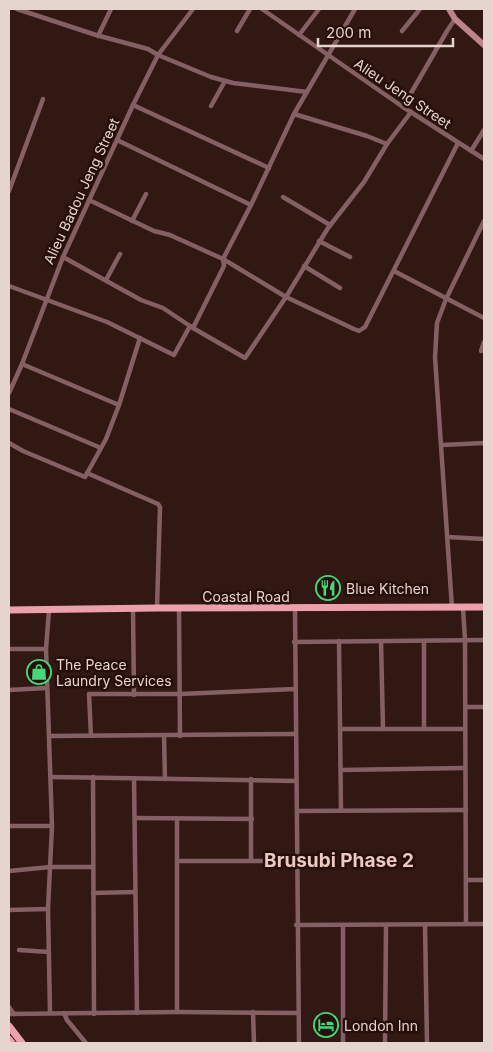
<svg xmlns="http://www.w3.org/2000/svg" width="493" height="1052" font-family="Inter,sans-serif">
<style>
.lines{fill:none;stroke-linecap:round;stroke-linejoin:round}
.street{stroke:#846065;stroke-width:4.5}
.secondary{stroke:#be848d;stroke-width:6}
.primary{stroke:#eba0ac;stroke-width:7}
.labels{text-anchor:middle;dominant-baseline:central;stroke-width:5;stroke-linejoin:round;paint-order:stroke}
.street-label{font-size:14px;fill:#e6d4cf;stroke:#260e0a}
.poi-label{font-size:14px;fill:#e6d4cf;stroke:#260e0a;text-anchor:start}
.district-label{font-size:19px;font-weight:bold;fill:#ecc9c1;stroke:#260e0a}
</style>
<rect width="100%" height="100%" fill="#311813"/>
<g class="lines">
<g class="street">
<polyline points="17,9 96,35 148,49 158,55 211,77 233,83 307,92"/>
<polyline points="262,9 403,107 484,159"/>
<polyline points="237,31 250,9"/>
<polyline points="402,31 420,9"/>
<polyline points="299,35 319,9"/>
<polyline points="98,36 111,9"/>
<polyline points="133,105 269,168"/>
<polyline points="211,106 225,81"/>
<polyline points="403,107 447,31 455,19"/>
<polyline points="294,114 367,136 387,144"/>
<polyline points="117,140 251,205"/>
<polyline points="471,151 484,130"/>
<polyline points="9,191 43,99"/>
<polyline points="283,197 330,225"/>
<polyline points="89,200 154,231 170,235 223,259 286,297 328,228 364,182 387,144 411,112"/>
<polyline points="132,221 146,194"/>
<polyline points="319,241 350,257"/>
<polyline points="63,257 141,300 163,308 193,328 224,266 223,259 251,205 294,114 355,9"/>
<polyline points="304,266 340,288"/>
<polyline points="394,271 484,318"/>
<polyline points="106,280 120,254"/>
<polyline points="9,286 107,322 174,355 190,326"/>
<polyline points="193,328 245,358 286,297 354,329 359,331 365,327 458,143"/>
<polyline points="481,351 484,342"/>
<polyline points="22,364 119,405"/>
<polyline points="9,393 22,364 63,257 133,105 158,55 193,9"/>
<polyline points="9,409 101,448"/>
<polyline points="9,443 23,451 85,477 106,439 119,405 140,338"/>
<polyline points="442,445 484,443"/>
<polyline points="87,473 158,504 160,507 157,608"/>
<polyline points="448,537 484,539"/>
<polyline points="179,608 180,736"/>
<polyline points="295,608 299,1043"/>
<polyline points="452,608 435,357 437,323 446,299 484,221"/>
<polyline points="463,608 465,640 466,924"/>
<polyline points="133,609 134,695"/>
<polyline points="49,610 46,649 52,826 48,909 50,1013"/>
<polyline points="339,641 341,810"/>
<polyline points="381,641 383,729"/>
<polyline points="294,642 484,640"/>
<polyline points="9,649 46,649"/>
<polyline points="9,690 46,688"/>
<polyline points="465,707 484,707"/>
<polyline points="341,729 465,729"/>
<polyline points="424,729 424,641"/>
<polyline points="164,735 165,779"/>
<polyline points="50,736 295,734"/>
<polyline points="91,736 89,694 180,694 295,689"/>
<polyline points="341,770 465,768"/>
<polyline points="52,777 296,781"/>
<polyline points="93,777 94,1014"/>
<polyline points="134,778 137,1013"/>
<polyline points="297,811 466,810"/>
<polyline points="135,818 252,819"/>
<polyline points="9,826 52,826"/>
<polyline points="251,860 251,779"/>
<polyline points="177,861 297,861"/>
<polyline points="9,871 50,867 93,867"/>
<polyline points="467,880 484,880"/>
<polyline points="93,893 135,892"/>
<polyline points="9,910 48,909"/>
<polyline points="296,925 484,924"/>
<polyline points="425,925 427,1043"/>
<polyline points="19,950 49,952"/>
<polyline points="9,1007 14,1014"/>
<polyline points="177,1012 177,819"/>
<polyline points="253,1012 254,1043"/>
<polyline points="64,1013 67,1020 86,1043"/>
<polyline points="9,1014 177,1012 297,1013"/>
<polyline points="343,1043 343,925"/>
<polyline points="385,1043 386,926"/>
</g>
<polyline class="secondary" points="449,9 455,19 484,45"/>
<g class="primary">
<polyline points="9,610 157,608 484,607"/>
<polyline points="9,1026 22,1043"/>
<polyline points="9,1039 12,1043"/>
</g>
</g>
<defs>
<symbol id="restaurant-ring" viewBox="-11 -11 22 22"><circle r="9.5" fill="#260e0a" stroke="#45d77a" stroke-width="1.5"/><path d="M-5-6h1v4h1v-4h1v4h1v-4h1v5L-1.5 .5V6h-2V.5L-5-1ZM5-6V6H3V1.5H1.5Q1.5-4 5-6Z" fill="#45d77a"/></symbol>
<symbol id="shop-ring" viewBox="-11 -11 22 22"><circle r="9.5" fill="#260e0a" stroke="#45d77a" stroke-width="1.5"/><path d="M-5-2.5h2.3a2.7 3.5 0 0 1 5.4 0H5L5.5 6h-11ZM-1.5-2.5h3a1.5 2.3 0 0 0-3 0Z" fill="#45d77a"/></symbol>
<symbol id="hotel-ring" viewBox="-11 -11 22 22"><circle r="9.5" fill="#260e0a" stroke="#45d77a" stroke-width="1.5"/><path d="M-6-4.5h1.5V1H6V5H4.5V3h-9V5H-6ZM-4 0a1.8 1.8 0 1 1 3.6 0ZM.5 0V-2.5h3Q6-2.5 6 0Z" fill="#45d77a"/></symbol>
</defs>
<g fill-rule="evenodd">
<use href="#restaurant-ring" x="314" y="574" width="28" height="28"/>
<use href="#shop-ring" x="25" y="658" width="28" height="28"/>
<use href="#hotel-ring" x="312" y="1011" width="28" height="28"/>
</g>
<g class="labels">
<g class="street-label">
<text transform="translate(403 93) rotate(34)">Alieu Jeng Street</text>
<text transform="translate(81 191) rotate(-65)">Alieu Badou Jeng Street</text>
<text x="246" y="596">Coastal Road</text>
</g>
<g class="poi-label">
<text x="346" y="588">Blue Kitchen</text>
<text x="56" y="664">The Peace<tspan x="56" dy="16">Laundry Services</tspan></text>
<text x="344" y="1025">London Inn</text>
</g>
<g class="district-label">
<text x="339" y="860">Brusubi Phase 2</text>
</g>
</g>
<rect width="493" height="1052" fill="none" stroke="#e6d4cf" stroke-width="20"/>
<path d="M318 38v8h135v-8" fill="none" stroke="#e6d4cf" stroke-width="2.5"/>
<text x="326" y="38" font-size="15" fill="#e6d4cf" stroke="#260e0a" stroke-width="4" paint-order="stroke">200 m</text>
</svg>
